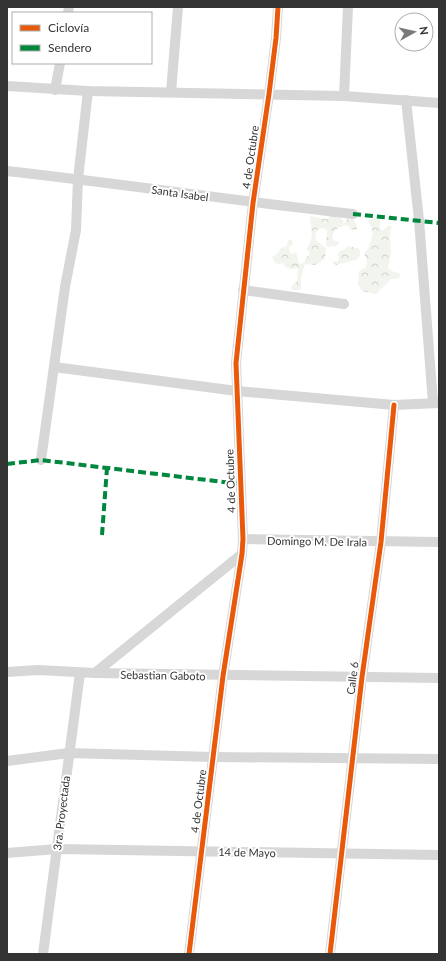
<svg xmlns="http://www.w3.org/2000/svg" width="446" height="961" font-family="Lato,sans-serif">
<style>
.forest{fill:url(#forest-crowns)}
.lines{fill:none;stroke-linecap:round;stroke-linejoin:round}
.street{stroke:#d7d7d7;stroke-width:10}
.quiet{stroke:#00873e;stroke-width:4;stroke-dasharray:8 4;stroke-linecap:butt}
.cycleway-casing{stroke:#fff;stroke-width:8}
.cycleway{stroke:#e8590c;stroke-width:5}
.labels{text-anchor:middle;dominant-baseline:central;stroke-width:4;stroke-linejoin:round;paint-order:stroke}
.street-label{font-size:11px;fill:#333;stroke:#fff}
</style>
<defs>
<pattern id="forest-crowns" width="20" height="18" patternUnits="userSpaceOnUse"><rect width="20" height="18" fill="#f1f5ed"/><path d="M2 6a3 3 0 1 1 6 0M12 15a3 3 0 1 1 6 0" fill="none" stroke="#cfd2cc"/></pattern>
</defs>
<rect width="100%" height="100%" fill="#fff"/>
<g class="forest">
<path d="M 311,216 L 318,218 L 328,219 L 330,216 L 341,217 L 343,223 L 345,223 L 348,217 L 353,219 L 357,225 L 357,229 L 350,230 L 350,227 L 346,225 C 338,226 333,231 332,238 L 334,241 L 339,242 L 338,245 L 329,247 L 326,246 L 327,230 L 323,228 L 318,229 C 310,243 321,241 326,249 L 325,259 L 315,265 L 305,264 L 301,277 L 301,288 L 300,290 L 292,290 L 291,287 L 297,281 L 298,268 L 291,269 L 285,267 L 283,263 L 279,264 L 275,263 L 272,257 L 277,254 L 281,248 L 287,246 L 288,241 L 290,239 L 292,241 L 293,244 L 289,247 L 289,250 L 291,254 L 296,252 L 299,264 L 301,264 L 305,262 L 305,259 L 309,255 L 309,251 L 306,249 C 314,241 312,228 310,218 Z"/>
<path d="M 375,218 L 380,220 L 380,228 L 383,231 L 388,225 L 392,227 L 390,232 L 391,254 L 388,268 L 392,271 L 401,274 L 398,279 L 391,279 C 386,285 381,288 376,294 L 362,291 L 358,284 L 359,271 L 366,267 L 367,260 L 364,254 C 369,249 374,236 372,229 C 371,226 369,223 368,220 Z"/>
<path d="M 349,246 L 359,249 C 361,254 360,257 356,260 L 336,265 L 332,262 L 338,261 L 339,258 L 338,253 Z"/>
</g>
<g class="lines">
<g class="street">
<polyline points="68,13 69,7"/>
<polyline points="7,86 88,91 344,96 439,103"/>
<polyline points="55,90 60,63"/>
<polyline points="171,92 178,7"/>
<polyline points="344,96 348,7"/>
<polyline points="406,100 419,220 433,403"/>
<path d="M 7,171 C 123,184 238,201 353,214"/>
<polyline points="243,290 344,304"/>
<polyline points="54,367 237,391 394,405 439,403"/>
<polyline points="41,460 65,287 76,230 78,179 88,91"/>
<polyline points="243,539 439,542"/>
<polyline points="7,672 38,670 95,673 439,678"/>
<polyline points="95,673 242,554"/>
<polyline points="7,761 69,753 213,757 439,759"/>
<polyline points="7,853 57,849 439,855"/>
<polyline points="43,954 80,673"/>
<polyline points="189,954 223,676 242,554 243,539 236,363 253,203 269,94 276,38 278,7"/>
<polyline points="330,954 362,677 381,542 394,405"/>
</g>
<g class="quiet">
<polyline points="353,214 439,223"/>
<polyline points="7,464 41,460 240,484"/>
<polyline points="102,535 107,468"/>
</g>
<defs>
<g id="cycleway">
<polyline points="189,954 223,676 242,554 243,539 236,363 253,203 269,94 276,38 278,7"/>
<polyline points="330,954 362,677 381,542 394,405"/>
</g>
</defs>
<use href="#cycleway" class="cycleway-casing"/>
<use href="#cycleway" class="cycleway"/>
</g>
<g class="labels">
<g class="street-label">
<text transform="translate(250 157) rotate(-82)">4 de Octubre</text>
<text transform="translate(180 193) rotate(8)">Santa Isabel</text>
<text transform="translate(230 481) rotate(-92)">4 de Octubre</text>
<text transform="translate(317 541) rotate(1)">Domingo M. De Irala</text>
<text transform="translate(163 675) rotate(1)">Sebastian Gaboto</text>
<text transform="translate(352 678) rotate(-83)">Calle 6</text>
<text transform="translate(198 801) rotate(-83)">4 de Octubre</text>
<text transform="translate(61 813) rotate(-83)">3ra. Proyectada</text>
<text transform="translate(247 852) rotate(1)">14 de Mayo</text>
</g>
</g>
<rect width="446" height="961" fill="none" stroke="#333333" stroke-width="16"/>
<rect x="12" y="12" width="140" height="52" fill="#ffffff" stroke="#adadad"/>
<rect x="20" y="25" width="20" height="6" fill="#e8590c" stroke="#adadad"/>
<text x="48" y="32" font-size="12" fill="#333333">Ciclovía</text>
<rect x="20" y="45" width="20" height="6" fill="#00873e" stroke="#adadad"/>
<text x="48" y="52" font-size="12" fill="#333333">Sendero</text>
<g transform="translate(414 32) rotate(82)"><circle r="19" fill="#ffffff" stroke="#adadad"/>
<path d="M0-3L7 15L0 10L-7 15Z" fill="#7a7a7a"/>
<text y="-6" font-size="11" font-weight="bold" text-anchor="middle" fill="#333333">N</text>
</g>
</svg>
